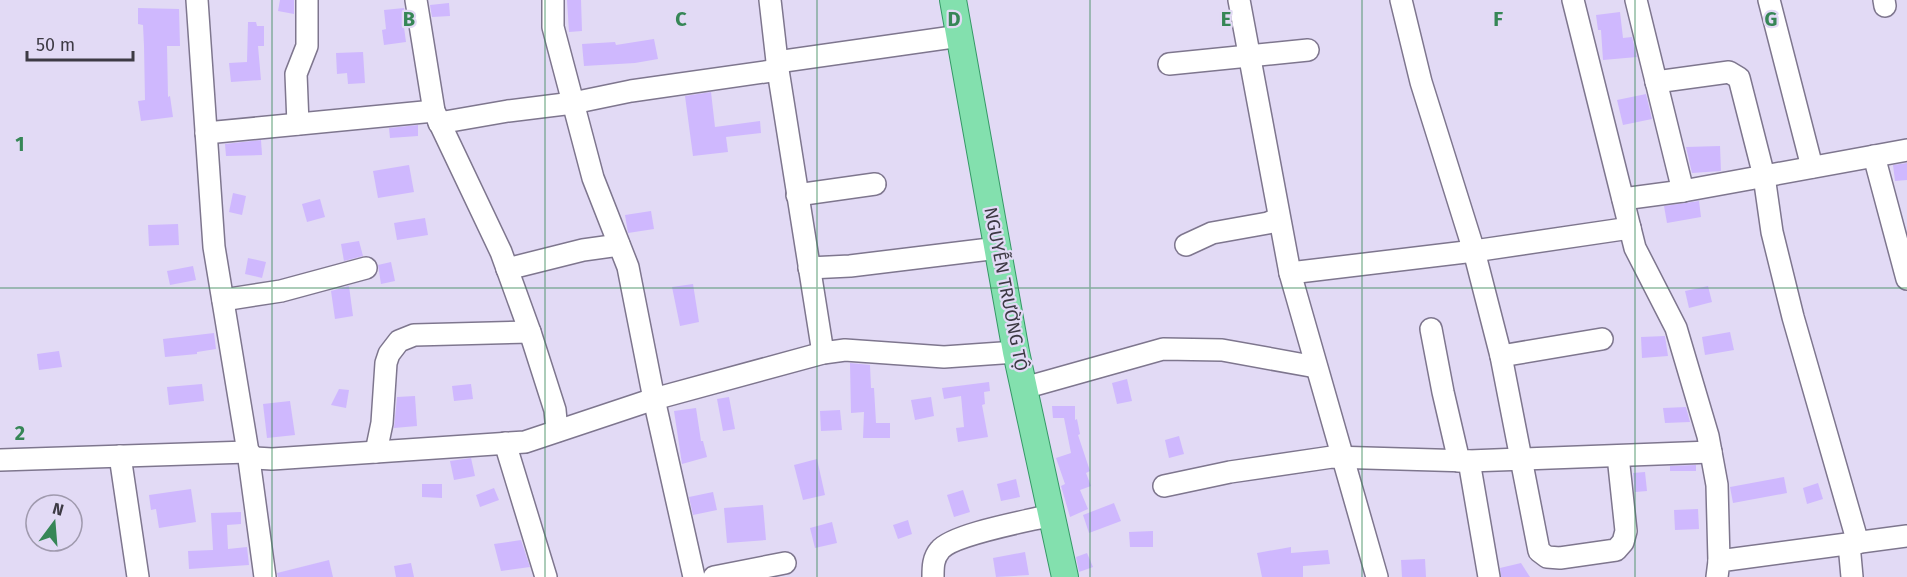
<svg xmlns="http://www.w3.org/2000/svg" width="1907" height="577" font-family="'Fira Sans',sans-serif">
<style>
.building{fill:#cfb8fe}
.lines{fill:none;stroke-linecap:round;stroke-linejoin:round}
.minor-casing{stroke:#7e768e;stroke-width:24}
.major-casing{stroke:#359866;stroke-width:28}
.minor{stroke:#fff;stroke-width:21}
.major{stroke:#83e0ae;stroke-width:26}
.grid{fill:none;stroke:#368656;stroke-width:1.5;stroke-opacity:0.55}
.labels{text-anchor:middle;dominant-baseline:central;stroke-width:4.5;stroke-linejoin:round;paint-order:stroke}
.street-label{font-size:18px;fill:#3d3a44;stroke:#e2daf5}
.grid-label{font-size:20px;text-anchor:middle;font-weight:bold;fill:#368656;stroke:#e2daf5;stroke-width:4.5;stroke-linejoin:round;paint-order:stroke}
</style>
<rect width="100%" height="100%" fill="#e2daf5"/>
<g class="building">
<polygon points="280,0 294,0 294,14 278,11"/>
<polygon points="567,0 581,0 582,31 569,32"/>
<polygon points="449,3 450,16 432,17 430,5"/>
<polygon points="138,8 179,9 180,46 167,46 168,97 170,96 173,117 141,121 138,101 145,100 144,46 143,25 138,24"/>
<polygon points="404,8 406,20 403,20 406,42 384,45 382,30 386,29 384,10"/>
<polygon points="1620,12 1623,38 1632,37 1637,57 1603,60 1601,30 1598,30 1596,15"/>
<polygon points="248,22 256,22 257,26 264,26 264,46 258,46 261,80 231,82 229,63 247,62"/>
<polygon points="654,39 658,59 635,63 584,66 582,44 615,42 616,45"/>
<polygon points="363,52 365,83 348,84 347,73 337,74 336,53"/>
<polygon points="711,92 715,127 760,121 761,133 726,137 728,152 693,156 685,96"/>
<polygon points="1646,94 1652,119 1623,125 1617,100"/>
<polygon points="418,125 418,136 390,138 389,128"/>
<polygon points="261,140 262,155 226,156 225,144"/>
<polygon points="1720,146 1721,171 1692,173 1686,147"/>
<polygon points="1907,163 1907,180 1895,181 1893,165"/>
<polygon points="409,165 414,192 378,198 373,171"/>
<polygon points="233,193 246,196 242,215 229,212"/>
<polygon points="320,199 325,217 307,222 302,204"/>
<polygon points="1699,201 1701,217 1667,223 1664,206"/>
<polygon points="651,211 654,229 628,233 625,215"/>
<polygon points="425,218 428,235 397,240 394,223"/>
<polygon points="178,224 179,245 149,246 148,225"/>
<polygon points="359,241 363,256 344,261 341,244"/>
<polygon points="248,258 266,262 262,278 245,274"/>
<polygon points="391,262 395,281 381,284 378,265"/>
<polygon points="193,266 196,280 170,285 167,271"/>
<polygon points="693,284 699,322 680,326 672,287"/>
<polygon points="349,286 353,316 335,319 331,291"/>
<polygon points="1708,286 1712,302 1689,308 1685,291"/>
<polygon points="1730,332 1734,350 1705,355 1702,337"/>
<polygon points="214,333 216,349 197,352 197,354 165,357 163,339"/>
<polygon points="1665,336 1668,356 1642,358 1641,337"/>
<polygon points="59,351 62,367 39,370 37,354"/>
<polygon points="850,363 870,365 871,388 874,388 876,423 890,423 890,438 863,438 864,412 851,413"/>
<polygon points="1127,379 1132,401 1117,404 1112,383"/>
<polygon points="989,382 990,391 984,392 985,404 982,405 988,437 958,442 956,428 964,427 961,396 944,399 942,388"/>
<polygon points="202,384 204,401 169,405 167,387"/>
<polygon points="471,384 473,399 454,401 452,386"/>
<polygon points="339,389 349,390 346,408 331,405"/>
<polygon points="415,396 417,426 394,428 397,397"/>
<polygon points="729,397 735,429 723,431 717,399"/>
<polygon points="931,397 934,416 915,420 911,400"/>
<polygon points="290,401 295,435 267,438 263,404"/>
<polygon points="1052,406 1075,406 1075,420 1077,419 1080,434 1078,435 1090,471 1086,473 1091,486 1080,490 1088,509 1070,517 1061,486 1065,484 1056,458 1071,453 1064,418 1053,418"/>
<polygon points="1686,407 1690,422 1665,423 1663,408"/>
<polygon points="696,408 701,441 703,441 707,457 682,464 674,411"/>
<polygon points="840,410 842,430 821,431 820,411"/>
<polygon points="1179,436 1184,454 1169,458 1165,440"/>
<polygon points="471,458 475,476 454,480 450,461"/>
<polygon points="817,459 825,495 803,500 794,465"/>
<polygon points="1696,465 1696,471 1670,471 1670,466"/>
<polygon points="1645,472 1647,491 1635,492 1633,473"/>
<polygon points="1784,477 1787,493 1733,503 1730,487"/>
<polygon points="1016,479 1020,497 1001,501 997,484"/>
<polygon points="1818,483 1823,499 1807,504 1803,488"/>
<polygon points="422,484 442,484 442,498 422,497"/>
<polygon points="494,488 499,500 480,507 476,495"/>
<polygon points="191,489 196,522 159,528 156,509 151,510 149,495"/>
<polygon points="963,490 970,512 954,517 947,495"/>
<polygon points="713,492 717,510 693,515 689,497"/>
<polygon points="1114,503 1121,521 1089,533 1083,515"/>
<polygon points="763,505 766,540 727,543 724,508"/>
<polygon points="1698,509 1699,529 1675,530 1674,510"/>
<polygon points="241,512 241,524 227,525 228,549 247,547 249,565 189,569 188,551 213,550 211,513"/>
<polygon points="908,520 912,534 898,539 893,525"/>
<polygon points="832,522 837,543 815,548 810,528"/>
<polygon points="1153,531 1153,547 1130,547 1129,532"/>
<polygon points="521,540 530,567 501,571 494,544"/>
<polygon points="1291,547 1291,553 1328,550 1330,564 1303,566 1303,577 1262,577 1257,553"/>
<polygon points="1025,552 1029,575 996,577 993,558"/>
<polygon points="1087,553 1093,567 1079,572 1076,557"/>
<polygon points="1425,559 1426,577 1402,577 1401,560"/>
<polygon points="329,560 333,577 278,577 277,573"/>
<polygon points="411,563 414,577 396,577 394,566"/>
<polygon points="1521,563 1530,577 1501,577 1500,568"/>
</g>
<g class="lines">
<defs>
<g id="minor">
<polyline points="197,0 214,247 248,452 265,577"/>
<polyline points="416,0 434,111 501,252 530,332 555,410 557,431"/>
<polyline points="553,0 553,27 593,178 628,267 654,399 694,577"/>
<polyline points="770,0 778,70 823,353"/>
<polyline points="1239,0 1290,273 1377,577"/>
<polyline points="1401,0 1421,82 1474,251 1501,356 1539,551 1547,557 1560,558 1616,550 1623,542 1626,531 1618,456"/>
<polyline points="1573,0 1635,248 1676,328 1708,436 1717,485 1719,561"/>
<polyline points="1636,0 1683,191"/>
<polyline points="1769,0 1812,167"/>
<polyline points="1884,0 1885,6"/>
<polyline points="777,62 960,36"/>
<polyline points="1169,64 1308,50"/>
<polyline points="1656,82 1729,72 1739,78 1764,176 1772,232 1793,317 1858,543"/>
<polyline points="439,123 508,111 573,103 631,91 778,70"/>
<polyline points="298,124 296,74 307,46 307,0"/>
<polyline points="206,133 434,111"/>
<polyline points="1874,156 1907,279"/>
<polyline points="797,195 875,184"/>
<polyline points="1623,199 1683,191 1907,150"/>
<polyline points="1186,245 1212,233 1268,223 1279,218"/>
<polyline points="809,268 850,266 998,248"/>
<polyline points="507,269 583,250 619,245"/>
<polyline points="1290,273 1474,251 1630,228"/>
<polyline points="223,300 281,291 366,268"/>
<polyline points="1431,329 1443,392 1459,461"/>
<polyline points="1501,356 1602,339"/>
<polyline points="1024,388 1163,349 1222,350 1316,367"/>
<polyline points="505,443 546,577"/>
<polyline points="376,452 382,423 386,363 389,354 399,341 414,335 530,332"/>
<polyline points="120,456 138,577"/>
<polyline points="0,460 248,452 255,458 272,459 525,442 654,399 823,353 845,350 944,357 1016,352"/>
<polyline points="1469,461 1489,577"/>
<polyline points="1164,486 1230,472 1332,457 1469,461 1711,452"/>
<polyline points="1849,544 1852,577"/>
<polyline points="714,577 785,563"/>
<path d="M 933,577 C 933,567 933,558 940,550 C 953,534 1028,521 1052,515"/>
<polyline points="1717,577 1719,561 1907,536"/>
</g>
<polyline id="major" points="953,0 1016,352 1065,577"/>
</defs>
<use href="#minor" class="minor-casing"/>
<use href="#major" class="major-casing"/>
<use href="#minor" class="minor"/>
<use href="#major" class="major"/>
</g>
<path class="grid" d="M 272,0 L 272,577M 545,0 L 545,577M 817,0 L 817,577M 1090,0 L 1090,577M 1362,0 L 1362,577M 1635,0 L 1635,577M 0,288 L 1907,288"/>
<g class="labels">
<g class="street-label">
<text transform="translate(1006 289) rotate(79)">NGUYỄN TRƯỜNG TỘ</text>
</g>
</g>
<g class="grid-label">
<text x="409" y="26">B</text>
<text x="681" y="26">C</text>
<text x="954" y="26">D</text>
<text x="1226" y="26">E</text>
<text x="1498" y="26">F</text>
<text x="1771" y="26">G</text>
<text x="20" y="151">1</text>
<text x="20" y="440">2</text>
</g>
<g transform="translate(54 523) rotate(16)"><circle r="28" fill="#e2daf5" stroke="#a09aae" stroke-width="1.5"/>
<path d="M0-4.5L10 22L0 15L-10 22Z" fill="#368656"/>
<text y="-9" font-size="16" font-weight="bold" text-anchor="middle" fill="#3d3a44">N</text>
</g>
<path d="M27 51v9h106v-9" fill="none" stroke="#3d3a44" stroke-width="3"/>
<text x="36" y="51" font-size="18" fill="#3d3a44" stroke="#e2daf5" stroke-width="4.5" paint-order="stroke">50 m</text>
</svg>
